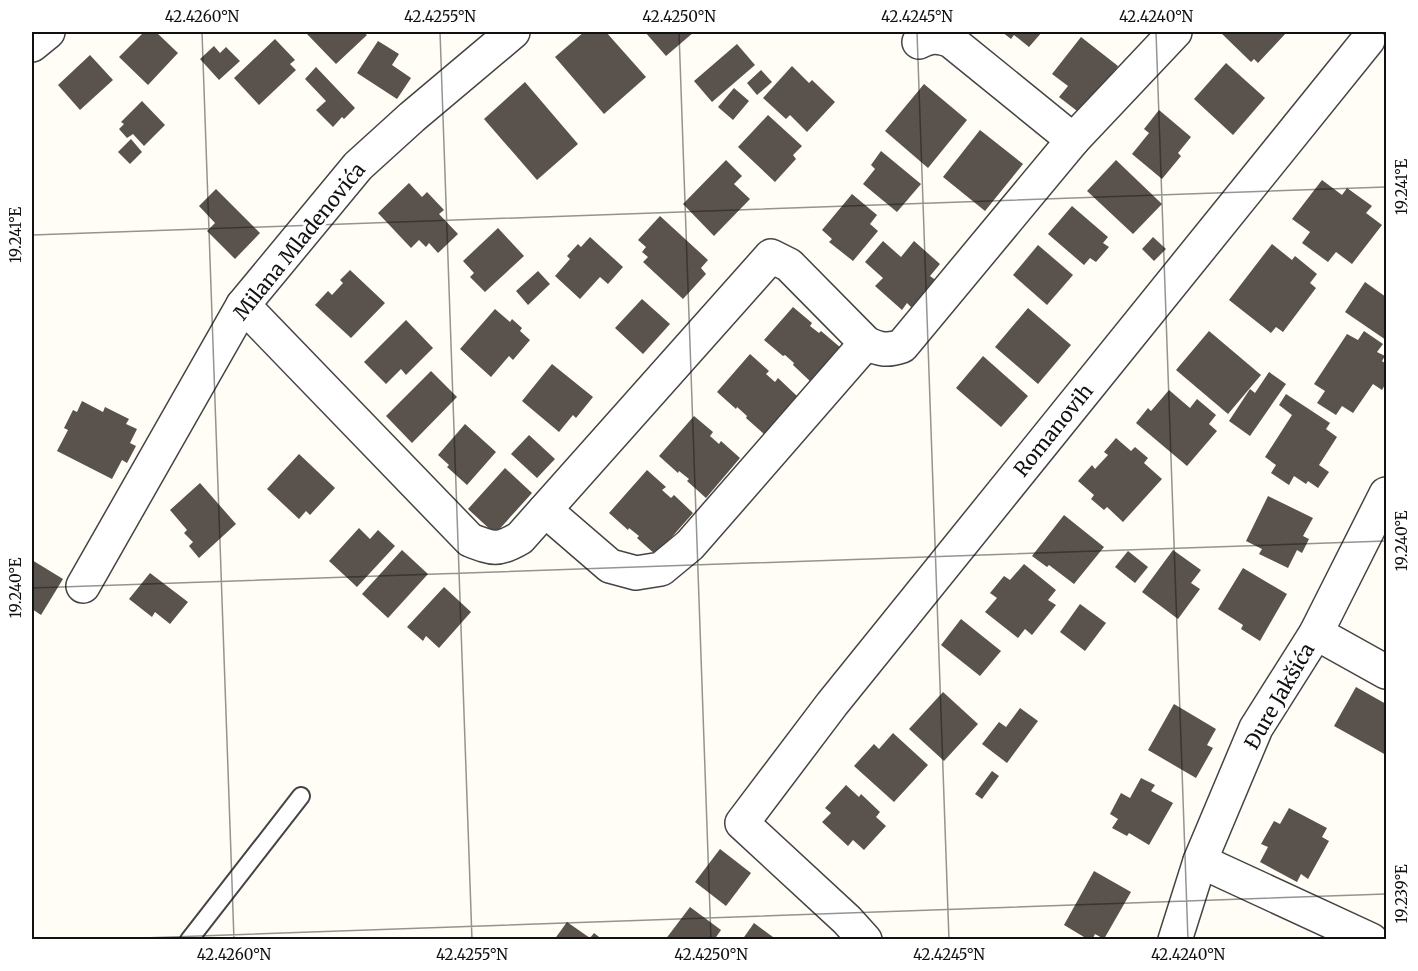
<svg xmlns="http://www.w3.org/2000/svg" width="1418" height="971" font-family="Merriweather,serif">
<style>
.building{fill:#5a524d}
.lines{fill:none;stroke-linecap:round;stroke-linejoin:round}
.lane-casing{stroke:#444;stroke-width:20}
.street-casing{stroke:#444;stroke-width:36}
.lane{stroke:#fff;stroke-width:16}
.street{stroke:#fff;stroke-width:33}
.ticks{fill:none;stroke:#111;stroke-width:1.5;stroke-opacity:0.45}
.labels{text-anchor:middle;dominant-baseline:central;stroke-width:6;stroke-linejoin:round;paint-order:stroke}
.street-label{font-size:20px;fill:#111;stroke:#fff}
.neatline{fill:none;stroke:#111;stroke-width:2}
.ticks-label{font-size:15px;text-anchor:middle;fill:#111}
</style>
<rect width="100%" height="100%" fill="#fffdf5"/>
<g class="building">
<polygon points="144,32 156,32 178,53 148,85 119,57"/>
<polygon points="305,32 363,32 367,35 336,64"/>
<polygon points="584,32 606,32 646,77 604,114 555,57"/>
<polygon points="645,32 694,32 666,56"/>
<polygon points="1002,32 1042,32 1029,47 1014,35 1011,39"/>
<polygon points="1220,32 1287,32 1258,63 1254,59 1251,62"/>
<polygon points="1081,37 1118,66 1081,114 1059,97 1068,86 1052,74"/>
<polygon points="275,39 295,60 290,64 296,70 259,105 234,78"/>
<polygon points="378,41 399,54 392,65 411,78 397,99 357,73"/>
<polygon points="737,44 755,65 712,102 694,81"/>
<polygon points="214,46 220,53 226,47 240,61 219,80 200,59"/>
<polygon points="90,55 113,80 80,110 58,85"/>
<polygon points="1226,63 1265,98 1233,135 1194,99"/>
<polygon points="792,66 809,83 812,80 835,102 807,132 790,115 786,119 763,98"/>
<polygon points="316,67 355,108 344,119 342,117 333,127 316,110 326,101 305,79"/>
<polygon points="761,70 772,82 757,95 747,83"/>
<polygon points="525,82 578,144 537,180 484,119"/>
<polygon points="924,84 967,120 928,168 885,131"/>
<polygon points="734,88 749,101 733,120 718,107"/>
<polygon points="142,101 165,125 144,146 133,134 127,138 119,129 124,124 121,122"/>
<polygon points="1159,110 1191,137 1178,153 1181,156 1162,179 1132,154 1149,133 1144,129"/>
<polygon points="768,115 802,146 793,155 796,159 775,182 738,147"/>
<polygon points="980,130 1023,164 985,211 943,177"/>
<polygon points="131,139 142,152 130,164 118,152"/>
<polygon points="881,151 921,184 897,212 863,184 875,169 871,165"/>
<polygon points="726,160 742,176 734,184 750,199 714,236 683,204"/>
<polygon points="1116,160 1162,204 1133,234 1087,191"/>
<polygon points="1322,180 1342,195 1347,188 1372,206 1366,213 1382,225 1352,264 1336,252 1328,262 1302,243 1310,232 1292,219"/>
<polygon points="409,183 422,197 427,192 444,210 439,214 458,234 438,253 429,243 426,247 419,240 411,248 378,213"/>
<polygon points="216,189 260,233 235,259 207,231 215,223 199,206"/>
<polygon points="852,194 877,215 870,224 878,231 853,261 829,242 832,239 822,230"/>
<polygon points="1072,206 1108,237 1103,243 1109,247 1096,262 1090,258 1084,265 1048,234"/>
<polygon points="660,216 708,260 701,268 706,274 683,299 643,262 648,257 642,252 646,247 638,240"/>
<polygon points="498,228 524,256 485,292 470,277 474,273 463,261"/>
<polygon points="590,237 623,267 608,284 600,277 580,299 555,276 570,259 567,256 578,244 581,247"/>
<polygon points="1153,237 1166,249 1154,261 1142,249"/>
<polygon points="883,241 901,257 914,241 940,264 930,276 937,281 913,309 907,303 902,310 875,286 883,278 865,262"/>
<polygon points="1272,244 1292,260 1295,256 1317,274 1310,283 1316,288 1283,332 1276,327 1271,333 1229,300"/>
<polygon points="1038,245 1073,275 1047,305 1013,275"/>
<polygon points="350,270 385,303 351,338 315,305 328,291 332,295 343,283 340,280"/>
<polygon points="538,271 550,284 528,305 516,291"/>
<polygon points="1365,282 1386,297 1386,340 1345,312"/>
<polygon points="642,299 670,324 643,354 615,328"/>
<polygon points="793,307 812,323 810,326 819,333 821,331 841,348 811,382 793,365 794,363 785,355 783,356 764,340"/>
<polygon points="1028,308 1071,345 1038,384 995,347"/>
<polygon points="495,309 510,322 512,319 522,328 520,331 530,340 513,360 509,356 491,377 460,349"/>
<polygon points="406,320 433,348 406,375 401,369 386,384 364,362"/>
<polygon points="1209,331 1261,375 1228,414 1176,370"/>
<polygon points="1364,331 1383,344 1377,352 1385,356 1382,361 1386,364 1384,367 1386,369 1386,383 1382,390 1373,384 1353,413 1342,406 1336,415 1317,403 1325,391 1314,384 1347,334 1358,340"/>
<polygon points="750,354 769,371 766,374 775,382 778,378 797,396 764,434 746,418 747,416 737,407 736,409 717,392"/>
<polygon points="983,356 1028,396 1001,427 956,388"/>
<polygon points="552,364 593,397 576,418 573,415 559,432 522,401"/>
<polygon points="431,371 457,397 412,443 386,416"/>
<polygon points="1269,372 1286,384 1250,436 1229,421 1250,389 1255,393"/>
<polygon points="1169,390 1190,408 1197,399 1216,415 1209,424 1217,431 1187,466 1136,423 1148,408 1151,411"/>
<polygon points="1286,394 1330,423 1326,429 1337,437 1319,465 1329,472 1318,488 1308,481 1306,484 1294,476 1289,485 1271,473 1276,465 1265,457 1292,415 1279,405"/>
<polygon points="82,401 103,412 105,407 129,419 126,424 137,429 130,443 136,446 127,463 122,460 112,479 57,451 68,430 64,428 73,410 77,412"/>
<polygon points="694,416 713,432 710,436 719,444 721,441 740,458 706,498 687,481 689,479 679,471 678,473 659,456"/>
<polygon points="465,424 496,452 467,485 447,467 449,465 438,455"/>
<polygon points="529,435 555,459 537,478 511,454"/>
<polygon points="1116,438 1131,451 1135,447 1148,458 1144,463 1162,479 1123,522 1107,507 1104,510 1091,499 1094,495 1078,481 1092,465 1095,469 1108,455 1104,452"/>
<polygon points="299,454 335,488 310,515 306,511 299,519 267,489"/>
<polygon points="505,468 532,493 495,534 468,509"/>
<polygon points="647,470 666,487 662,490 671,498 674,495 693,513 656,555 637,538 639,536 629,528 628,530 609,513"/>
<polygon points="200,483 236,524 199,558 189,546 193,542 184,533 187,530 170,510"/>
<polygon points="1268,496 1313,518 1303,536 1309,539 1302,553 1297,550 1288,568 1259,554 1262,549 1246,541"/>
<polygon points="1064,515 1104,547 1074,584 1049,565 1047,567 1032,556"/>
<polygon points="359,528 370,539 378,530 395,546 357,587 329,561"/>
<polygon points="402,550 428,574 388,618 362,594"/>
<polygon points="1173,550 1201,570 1191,583 1200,589 1178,619 1142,592"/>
<polygon points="1128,551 1148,567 1135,583 1115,567"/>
<polygon points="32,560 63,579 41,615 32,609"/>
<polygon points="1024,564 1056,590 1048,600 1056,605 1032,635 1025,629 1018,638 985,612 997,598 990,593 1004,576 1010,580"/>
<polygon points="1243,568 1287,594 1260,641 1241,629 1243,625 1218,609"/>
<polygon points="150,573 188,602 170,624 155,612 152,617 129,599"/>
<polygon points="444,587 471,612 439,648 426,636 423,641 407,627"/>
<polygon points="1080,604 1106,623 1085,651 1060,632"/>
<polygon points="961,619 1001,651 980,676 941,645"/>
<polygon points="1356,687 1386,704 1386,755 1334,726"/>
<polygon points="943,692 978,724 944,761 909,729"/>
<polygon points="1174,704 1216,729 1207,745 1213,748 1196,778 1148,750"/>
<polygon points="1020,708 1038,721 1007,763 982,744 999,722 1006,727"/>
<polygon points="893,733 928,765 894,802 854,766 874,744 879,749"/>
<polygon points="992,771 999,776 982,799 975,794"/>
<polygon points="1141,778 1155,785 1151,791 1173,803 1149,845 1129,833 1127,836 1112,828 1118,819 1110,814 1121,793 1130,798"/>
<polygon points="846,785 859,797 861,794 880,812 876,817 886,826 864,850 853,840 848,846 822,822 831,813 825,808"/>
<polygon points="1289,808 1327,828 1322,837 1329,841 1308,879 1301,874 1297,882 1260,862 1268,847 1261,844 1274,821 1280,824"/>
<polygon points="720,849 751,873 726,906 695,882"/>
<polygon points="1094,871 1131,892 1104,939 1095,934 1092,940 1089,940 1064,925"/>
<polygon points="690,907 721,930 714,940 665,940"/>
<polygon points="567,922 590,938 594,933 603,940 554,940"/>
<polygon points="754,923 777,940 742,940"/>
</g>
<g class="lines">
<defs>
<polyline id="lane" points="189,940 301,796"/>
<g id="street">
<path d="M 919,42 C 931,36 938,36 951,41 L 1073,140"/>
<polyline points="32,45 48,32"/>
<path d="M 243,305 L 470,540 C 493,549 498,551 520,538 L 771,256 L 789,265 L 866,343 C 880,350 888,351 902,346 L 1073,140 L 1175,32"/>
<polyline points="545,510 610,566 636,573 661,569 690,545 866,343"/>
<polyline points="83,586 243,305 358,166 412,117 513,32"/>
<polyline points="1316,633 1386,672"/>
<polyline points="1200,861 1371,940"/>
<polyline points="865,940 847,920 742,823 832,704 1368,40"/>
<polyline points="1175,940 1200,861 1256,728 1316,633 1386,494"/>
</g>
</defs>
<use href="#lane" class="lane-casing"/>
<use href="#street" class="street-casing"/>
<use href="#lane" class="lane"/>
<use href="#street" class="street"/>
</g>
<path class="ticks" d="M 202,32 L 234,940M 440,32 L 472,940M 679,32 L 711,940M 917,32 L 949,940M 1156,32 L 1188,940M 32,235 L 1386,187M 32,588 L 1386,541M 86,940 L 1386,894"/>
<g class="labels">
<g class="street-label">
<text transform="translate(299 241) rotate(-51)">Milana Mladenovića</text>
<text transform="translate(1053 430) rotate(-51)">Romanovih</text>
<text transform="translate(1279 696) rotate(-60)">Đure Jakšića</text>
</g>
</g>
<rect width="1418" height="971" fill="none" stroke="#ffffff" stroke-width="66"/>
<rect x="33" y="33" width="1352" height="905" class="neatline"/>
<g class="ticks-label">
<text x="202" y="22">42.4260°N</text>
<text x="440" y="22">42.4255°N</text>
<text x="679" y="22">42.4250°N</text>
<text x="917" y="22">42.4245°N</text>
<text x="1156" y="22">42.4240°N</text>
<text transform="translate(1402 187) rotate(-90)" y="5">19.241°E</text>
<text transform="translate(16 235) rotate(-90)" y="5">19.241°E</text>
<text transform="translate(1402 541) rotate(-90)" y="5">19.240°E</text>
<text transform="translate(16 588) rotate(-90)" y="5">19.240°E</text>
<text transform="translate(1402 894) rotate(-90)" y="5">19.239°E</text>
<text x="234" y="960">42.4260°N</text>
<text x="472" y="960">42.4255°N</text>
<text x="711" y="960">42.4250°N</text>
<text x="949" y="960">42.4245°N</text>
<text x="1188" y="960">42.4240°N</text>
</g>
</svg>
